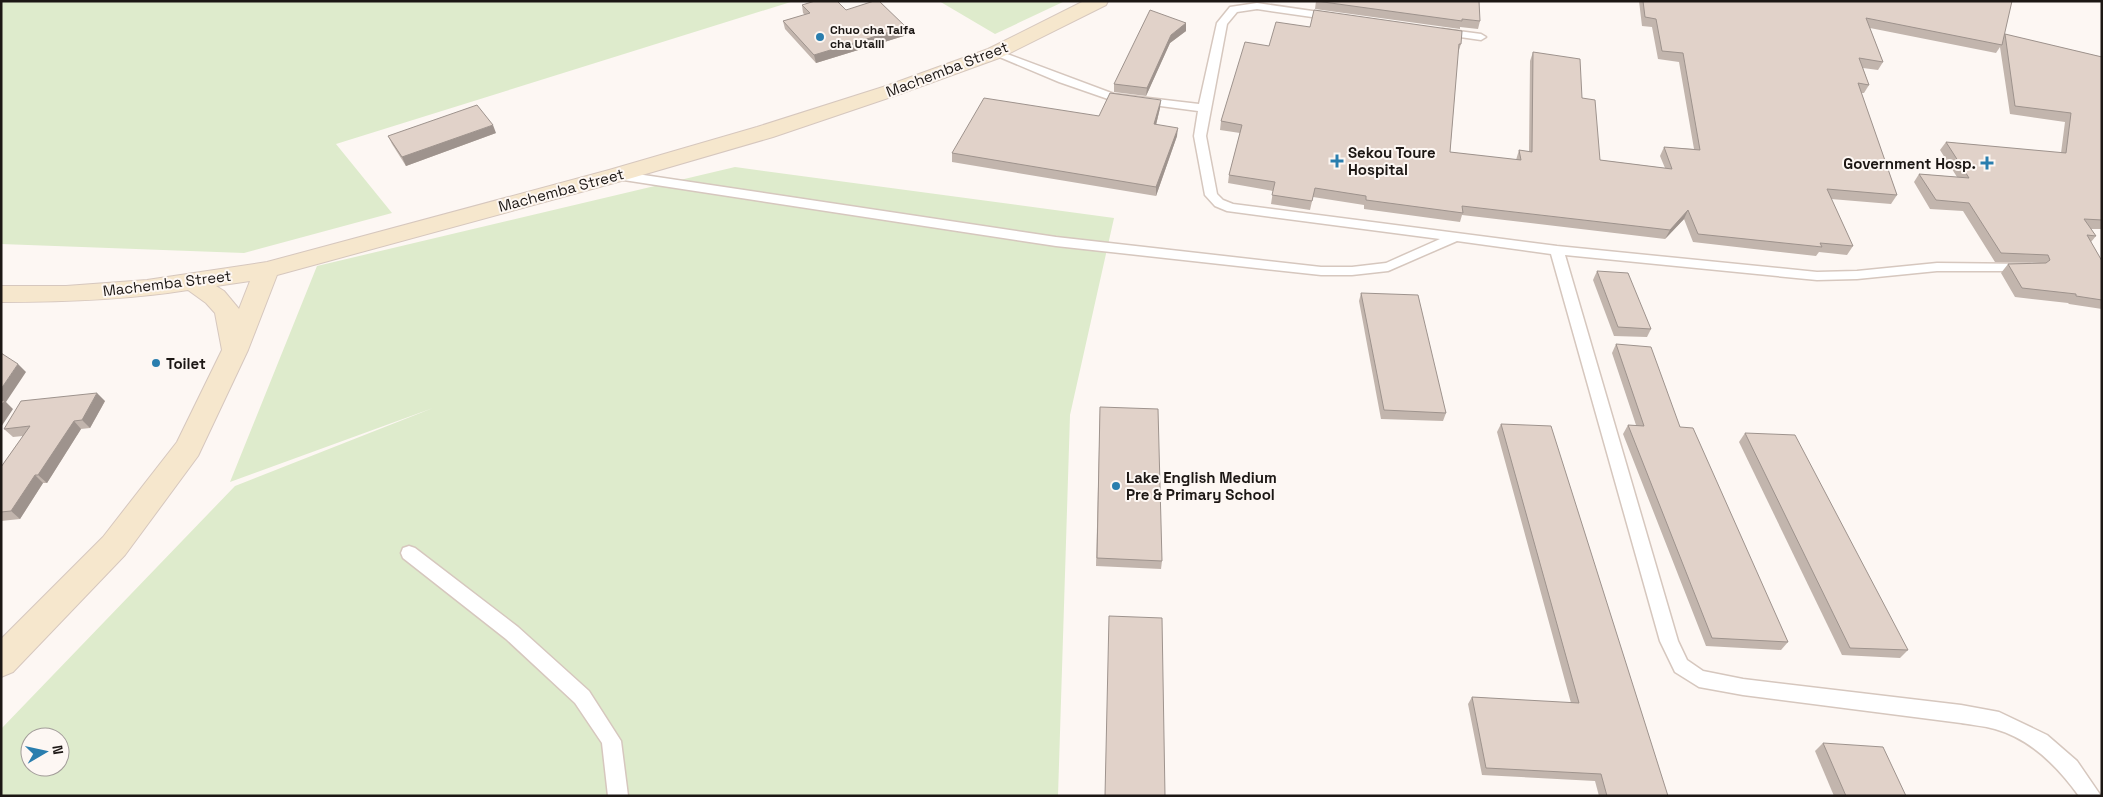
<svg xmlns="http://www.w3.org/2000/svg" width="2103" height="797" font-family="'Space Grotesk',sans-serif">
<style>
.green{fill:#deebcc;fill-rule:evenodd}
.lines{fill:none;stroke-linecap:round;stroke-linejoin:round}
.lane-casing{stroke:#d6c7be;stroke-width:3}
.secondary-casing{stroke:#d6c7be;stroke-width:2}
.lane{fill:#fff;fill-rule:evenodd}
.secondary{fill:#f6e7cd;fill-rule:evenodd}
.wall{fill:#c2b5ad}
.shaded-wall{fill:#9e938d}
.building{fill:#e1d2c9;stroke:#9e938d}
.poi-dot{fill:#2a7eae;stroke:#fdf7f3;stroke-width:2}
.labels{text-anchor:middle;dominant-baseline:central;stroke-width:4;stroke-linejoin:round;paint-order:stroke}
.far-poi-label{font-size:12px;font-weight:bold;fill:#1c1714;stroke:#fdf7f3;text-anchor:start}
.street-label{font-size:15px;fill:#1c1714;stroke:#fdf7f3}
.poi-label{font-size:15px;font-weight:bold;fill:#1c1714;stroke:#fdf7f3;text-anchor:start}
</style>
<rect width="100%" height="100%" fill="#fdf7f3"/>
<g class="green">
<polygon points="1,1 794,1 336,144 392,213 244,253 1,244"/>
<polygon points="939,1 1065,1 995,34"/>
<path d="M 735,167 L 1114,218 L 1070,415 L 1058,796 L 1,796 L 1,729 L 235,486 L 433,408 L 230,482 L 317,266 ZM 30,737 L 60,737 L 60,767 L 30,767 Z"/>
</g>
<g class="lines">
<defs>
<g id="lane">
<path d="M 1257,3 L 1333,14 L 1338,17 L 1333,20 L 1257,9 L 1237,12 L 1227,24 L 1206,136 L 1217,194 L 1223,200 L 1233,204 L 1557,246 L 1817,272 L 1857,271 L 1937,263 L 2030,264 L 2032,267 L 2030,270 L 2025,271 L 1937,271 L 1857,279 L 1817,280 L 1565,255 L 1678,641 L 1687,660 L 1703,671 L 1743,679 L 1961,705 L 1999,712 L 2047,735 L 2077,761 L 2101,796 L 2079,796 C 2058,767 2031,739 1995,729 C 1984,726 1972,725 1961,723 L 1743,695 L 1699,687 L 1675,672 L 1660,641 L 1551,254 L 1457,241 L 1388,271 L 1352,275 L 1321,275 L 1056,246 L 617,179 L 611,175 L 617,171 L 1056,237 L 1321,267 L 1352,267 L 1386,263 L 1440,239 L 1227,211 L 1215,206 L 1205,195 L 1194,136 L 1198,111 L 1108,99 L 1059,82 L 990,53 L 995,50 L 999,51 L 1114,94 L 1199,104 L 1217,23 L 1230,7 Z"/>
<polygon points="1443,29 1481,34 1486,37 1481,40 1439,34 1438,32 1439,30"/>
<polygon points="409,546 415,548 518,627 589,691 621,741 628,796 608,796 602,743 575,703 506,639 403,558 401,553 403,548"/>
</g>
<path id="secondary" d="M 1084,1 L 1108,1 L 1106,5 L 1002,57 L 900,94 L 773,137 L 625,180 L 277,275 L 248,350 L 198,456 L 125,555 L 13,672 L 1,677 L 1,639 L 103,537 L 177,442 L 222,350 L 215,313 L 206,303 L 188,290 C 126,300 64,302 1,302 L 1,286 L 66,286 L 147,280 L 267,262 L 609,170 L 757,127 L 886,86 L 988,49 ZM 250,281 L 239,309 L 224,291 L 216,286 Z"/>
</defs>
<use href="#lane" class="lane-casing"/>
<use href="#secondary" class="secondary-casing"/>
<use href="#lane" class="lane"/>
<use href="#secondary" class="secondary"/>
</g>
<g class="wall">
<polygon points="1316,1 1480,21 1478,29 1460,27 1460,29 1315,9"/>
<polygon points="1639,1 2012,1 2004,34 2102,57 2102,229 2091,229 2096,236 2091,242 2102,261 2102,309 2069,304 2068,303 2015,297 2001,273 2008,264 2041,263 1995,262 1963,211 1930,209 1914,182 1919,174 1957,177 1940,150 1946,142 2061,153 2065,122 2010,114 2000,47 1996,53 1870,28 1883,62 1878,70 1863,68 1869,85 1864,93 1861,93 1897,195 1891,204 1831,199 1853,246 1847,255 1819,252 1816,256 1693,242 1684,219 1665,239 1462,215 1460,222 1364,209 1364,205 1313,197 1310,210 1271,204 1273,191 1228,183 1229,175 1240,133 1220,130 1221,121 1269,46 1310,27 1461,44 1458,53 1450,152 1516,160 1519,150 1529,152 1530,61 1533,52 1582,98 1600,160 1665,168 1660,156 1664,147 1694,149 1679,62 1658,59 1652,27 1642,26"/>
<polygon points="802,5 846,10 907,35 816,63 785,29 783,21 805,15 803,13"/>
<polygon points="1186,23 1186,31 1170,43 1146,96 1114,92 1114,84"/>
<polygon points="1160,108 1156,125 1177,136 1156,196 952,162 952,153 1099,116"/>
<polygon points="496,133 406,166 392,144 388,136"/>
<polygon points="1597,271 1651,329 1647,337 1614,336 1593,280"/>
<polygon points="1361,293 1446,413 1443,421 1381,419 1359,301"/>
<polygon points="1616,344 1680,427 1788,642 1781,650 1706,646 1623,434 1628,425 1636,425 1612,353"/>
<polygon points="105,401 90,428 81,429 47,483 43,483 20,519 1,521 1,467 23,436 13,437 4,429"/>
<polygon points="1100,407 1162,561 1161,569 1096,566"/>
<polygon points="1501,424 1668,796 1599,796 1595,781 1482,775 1468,704 1472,697 1571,703 1497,432"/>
<polygon points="1745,433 1908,650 1900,658 1842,655 1739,442"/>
<polygon points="1823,743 1906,796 1834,796 1815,751"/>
</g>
<g class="shaded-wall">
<polygon points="1186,23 1186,31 1170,43 1146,96 1147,88 1171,35"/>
<polygon points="906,27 907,35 816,63 814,55"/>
<polygon points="1161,100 1160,108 1154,133 1154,124"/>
<polygon points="493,125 496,133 406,166 402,157"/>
<polygon points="1178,128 1177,136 1156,196 1156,187"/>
<polygon points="1688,210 1684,219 1665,239 1670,230"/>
<polygon points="18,364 26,372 6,402 13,409 1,427 1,389"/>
<polygon points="97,393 105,401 90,428 82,420"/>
<polygon points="74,421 81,429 47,483 38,475"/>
<polygon points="35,475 43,483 20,519 11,511"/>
</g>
<g class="building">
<polygon points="815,1 837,1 846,10 874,1 879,1 906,27 814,55 783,21 810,13 802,5"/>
<polygon points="1316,1 1479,1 1480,21 1462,19 1462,21"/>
<polygon points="1643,1 2012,1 2002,45 1866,18 1883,62 1859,58 1869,85 1858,83 1897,195 1827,189 1853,246 1820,243 1822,247 1698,234 1688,210 1670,230 1462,206 1463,213 1366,200 1366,196 1315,188 1312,201 1272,195 1275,182 1229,175 1242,125 1221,121 1245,42 1269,46 1276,22 1310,27 1314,10 1462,31 1461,44 1459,44 1450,152 1521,160 1519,150 1532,152 1533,52 1580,59 1582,98 1595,100 1600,160 1672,169 1664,147 1700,150 1683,53 1662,51 1656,19 1645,17"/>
<polygon points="1150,10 1186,23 1171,35 1147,88 1114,84"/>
<polygon points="2005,34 2102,57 2102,220 2084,219 2096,236 2087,235 2102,261 2102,300 2076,296 2076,294 2022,288 2008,264 2046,263 2050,260 2048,255 2001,253 1969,203 1936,200 1919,174 1969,178 1946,142 2066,153 2071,113 2015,106"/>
<polygon points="1110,93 1161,100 1154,124 1178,128 1156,187 952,153 984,98 1099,116"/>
<polygon points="477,105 493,125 402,157 388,136"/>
<polygon points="1597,271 1628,273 1651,329 1618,327"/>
<polygon points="1361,293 1418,295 1446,413 1384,410"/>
<polygon points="1616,344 1651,347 1680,427 1693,428 1788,642 1712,638 1628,425 1644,426"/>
<polygon points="1,353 18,364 1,389"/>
<polygon points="97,393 82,420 74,421 38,475 35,475 11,511 1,512 1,467 30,426 4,429 21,401"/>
<polygon points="5,400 1,406 1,401"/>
<polygon points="1100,407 1158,409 1162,561 1097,558"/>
<polygon points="1501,424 1551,426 1668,796 1607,796 1601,774 1486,768 1472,697 1579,703"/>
<polygon points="1745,433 1795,435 1908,650 1850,648"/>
<polygon points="1109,616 1162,618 1165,796 1105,796"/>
<polygon points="1823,743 1883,747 1906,796 1846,796"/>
</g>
<g class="poi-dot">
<circle cx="820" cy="37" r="5"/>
<path d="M1334.5 153.5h5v5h5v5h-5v5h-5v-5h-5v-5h5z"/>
<path d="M1984.5 155.5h5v5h5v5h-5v5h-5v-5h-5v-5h5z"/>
<circle cx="156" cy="363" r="5"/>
<circle cx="1116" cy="486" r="5"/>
</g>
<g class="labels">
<g class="far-poi-label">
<text x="830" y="30">Chuo cha Taifa<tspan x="830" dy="14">cha Utalii</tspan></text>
</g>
<g class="street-label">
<text transform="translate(947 69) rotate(-21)">Machemba Street</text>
<text transform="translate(561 190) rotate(-15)">Machemba Street</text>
<text transform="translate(167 283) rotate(-7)">Machemba Street</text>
</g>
<g class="poi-label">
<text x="1348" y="152">Sekou Toure<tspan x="1348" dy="17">Hospital</tspan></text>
<text x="1976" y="163" text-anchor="end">Government Hosp.</text>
<text x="166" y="363">Toilet</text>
<text x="1126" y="477">Lake English Medium<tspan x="1126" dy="17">Pre &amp; Primary School</tspan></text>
</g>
</g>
<rect width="2103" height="797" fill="none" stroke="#1c1714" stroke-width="5"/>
<g transform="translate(45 752) rotate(81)"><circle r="24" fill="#fdf7f3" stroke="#a39d9a"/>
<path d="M0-4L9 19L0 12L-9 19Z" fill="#2a7eae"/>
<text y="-8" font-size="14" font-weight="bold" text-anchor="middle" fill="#1c1714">N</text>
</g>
</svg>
